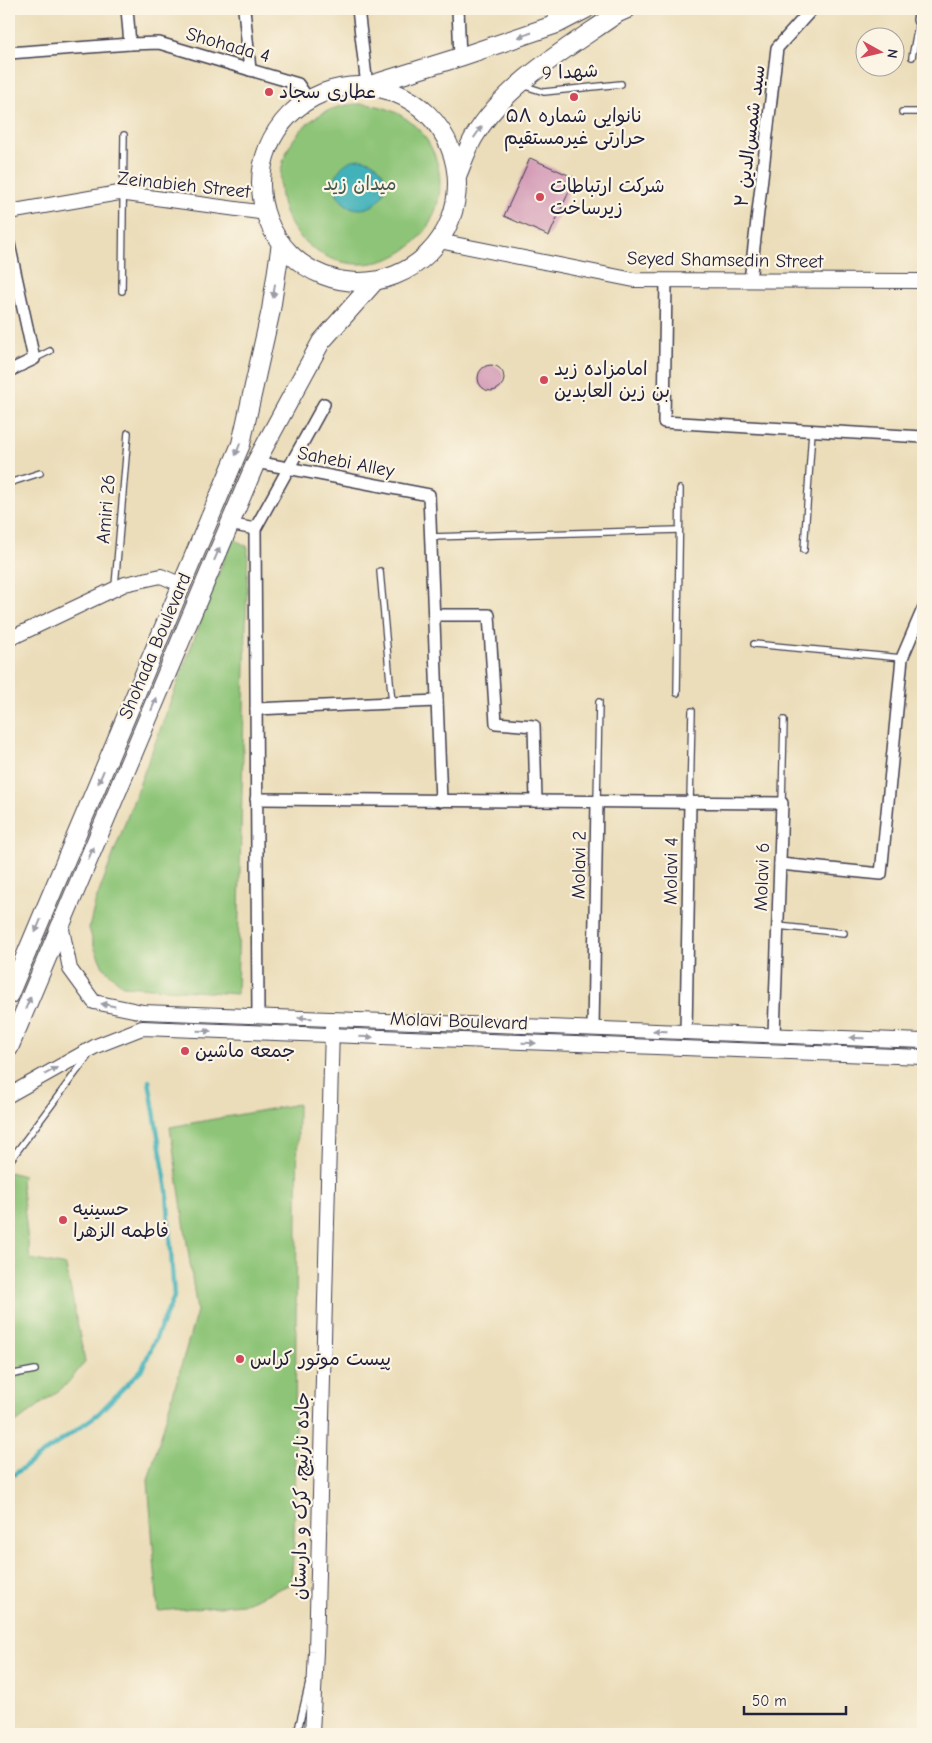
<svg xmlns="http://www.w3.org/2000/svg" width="932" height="1743" font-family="'Comic Neue','Playpen Sans Arabic',sans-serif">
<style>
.green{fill:#8dc477;stroke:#587359}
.water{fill:#42b2ba;stroke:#326a7a}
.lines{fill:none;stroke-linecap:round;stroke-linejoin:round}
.stream{stroke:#42b2ba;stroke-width:4.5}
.building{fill:#d49cb7}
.service-casing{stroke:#403e4e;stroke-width:8}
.minor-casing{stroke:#403e4e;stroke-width:14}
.tertiary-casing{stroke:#403e4e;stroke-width:16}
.primary-casing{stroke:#403e4e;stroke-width:20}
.service{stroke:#fff;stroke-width:5.5}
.minor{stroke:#fff;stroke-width:11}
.tertiary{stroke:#fff;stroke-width:14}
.primary{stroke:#fff;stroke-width:18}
.oneway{fill:#9c9ca7}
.poi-dot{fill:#d1495b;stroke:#fcf5e5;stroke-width:2}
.labels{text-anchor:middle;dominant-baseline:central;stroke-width:4.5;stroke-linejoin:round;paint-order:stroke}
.street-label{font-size:19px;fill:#22223b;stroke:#fcf5e5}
.poi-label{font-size:19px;fill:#22223b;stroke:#fcf5e5;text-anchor:start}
.park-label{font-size:19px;fill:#475b50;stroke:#fcf5e5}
</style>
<rect width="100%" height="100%" fill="#fcf5e5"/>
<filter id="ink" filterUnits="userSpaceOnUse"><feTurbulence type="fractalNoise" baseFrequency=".02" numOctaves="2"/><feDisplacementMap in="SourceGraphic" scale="10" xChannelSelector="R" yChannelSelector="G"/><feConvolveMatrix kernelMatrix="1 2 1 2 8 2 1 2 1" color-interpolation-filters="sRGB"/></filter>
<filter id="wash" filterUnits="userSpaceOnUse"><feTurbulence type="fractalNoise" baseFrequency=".0096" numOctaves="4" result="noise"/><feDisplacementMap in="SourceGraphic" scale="20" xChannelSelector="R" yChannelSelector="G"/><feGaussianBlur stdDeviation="1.12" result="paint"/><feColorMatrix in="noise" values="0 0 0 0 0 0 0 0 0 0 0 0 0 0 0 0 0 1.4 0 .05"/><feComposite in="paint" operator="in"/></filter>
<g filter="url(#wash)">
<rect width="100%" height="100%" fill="#ebddb9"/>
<g class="green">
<circle cx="360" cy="184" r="80"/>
<polygon points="232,538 248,547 237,994 123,986 103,967 95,949 89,928 95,903"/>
<polygon points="298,1104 294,1547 291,1584 243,1604 158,1611 148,1480 197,1311 170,1127"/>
<polygon points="9,1172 24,1176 21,1180 30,1259 66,1266 85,1362 66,1385 9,1428"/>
</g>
<circle class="water" cx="360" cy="184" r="25"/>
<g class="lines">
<polyline class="stream" points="9,1478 98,1414 142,1369 174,1297 167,1190 149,1081"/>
</g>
<g id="blocks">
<g class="building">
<polygon points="530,158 575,178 549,236 504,216"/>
<circle cx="491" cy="378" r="13"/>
</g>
</g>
</g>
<g filter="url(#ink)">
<use href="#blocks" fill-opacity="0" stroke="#403e4e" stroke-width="1"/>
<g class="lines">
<defs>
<g id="service">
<polyline points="912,57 919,20"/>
<polyline points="522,85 544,92 621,84"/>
<polyline points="902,112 923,112"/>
<polyline points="122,291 124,135"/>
<polyline points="34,359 50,351"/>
<polyline points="9,483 40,473"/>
<polyline points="431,537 679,530"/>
<polyline points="804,550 812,431"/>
<polyline points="380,571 392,703"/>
<polyline points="115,586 128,433"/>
<polyline points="754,644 902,658"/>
<polyline points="677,693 680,489"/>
<polyline points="597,802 599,702"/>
<polyline points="690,802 692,711"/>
<polyline points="782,803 784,720"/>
<polyline points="778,926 844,933"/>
<polyline points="9,1162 88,1056"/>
<polyline points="9,1248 9,1249"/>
<polyline points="9,1375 35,1370"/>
<polyline points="297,1734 309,1683"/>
</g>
<g id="minor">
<polyline points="127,9 130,44"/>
<polyline points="244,9 250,70"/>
<polyline points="358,9 367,86"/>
<polyline points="458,9 460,57"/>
<polyline points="552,9 557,24"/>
<polyline points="921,9 919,20 923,20"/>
<polyline points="9,53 130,44 159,43 298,84 309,100"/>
<polyline points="9,244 34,359 9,371"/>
<polyline points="666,280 664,422 923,437"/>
<polyline points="750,281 777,48 812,9"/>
<polyline points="256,462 429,495 441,801"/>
<polyline points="229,524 255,529"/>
<polyline points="434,615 489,615 496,723 534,726 536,801"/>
<polyline points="256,709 437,701"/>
<polyline points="256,799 782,803 774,1035"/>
<polyline points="780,864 881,874 902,658 923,609"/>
<polyline points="258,1016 255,529 324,404"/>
<polyline points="593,1029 597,802"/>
<polyline points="686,1032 690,802"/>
</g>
<g id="tertiary">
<polyline points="9,212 119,193 266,213"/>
<polyline points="439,241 634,280 923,281"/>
<polyline points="9,639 125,584 161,576 182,585"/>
<polyline points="61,924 70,969 94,1002 143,1012 923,1041"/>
<polyline points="9,1095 96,1046 142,1028 923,1057"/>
<polyline points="312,1734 316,1651 332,1027"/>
</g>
<g id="primary">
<polyline points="370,85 460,57 557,24 586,9"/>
<circle cx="359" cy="184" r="98"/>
<path d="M 457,176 C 462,164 467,149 474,137 C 505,84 568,48 618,13 L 627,9"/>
<polyline points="9,995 241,444 271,310 281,243"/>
<polyline points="9,1048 256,462 321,342 375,281"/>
</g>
</defs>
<use href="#service" class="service-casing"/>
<use href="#minor" class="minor-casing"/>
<use href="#tertiary" class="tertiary-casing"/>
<use href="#primary" class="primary-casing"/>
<use href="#service" class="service"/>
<use href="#minor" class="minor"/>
<use href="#tertiary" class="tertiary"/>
<use href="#primary" class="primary"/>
</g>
<defs><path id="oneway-solid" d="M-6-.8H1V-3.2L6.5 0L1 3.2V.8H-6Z" transform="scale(1.25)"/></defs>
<g class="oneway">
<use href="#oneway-solid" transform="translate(525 35) rotate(161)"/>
<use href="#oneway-solid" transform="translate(478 132) rotate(-55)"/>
<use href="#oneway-solid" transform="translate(274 291) rotate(98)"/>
<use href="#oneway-solid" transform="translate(238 449) rotate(111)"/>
<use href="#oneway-solid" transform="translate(217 554) rotate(-67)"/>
<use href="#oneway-solid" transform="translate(154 704) rotate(-67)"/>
<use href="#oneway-solid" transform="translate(101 777) rotate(113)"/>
<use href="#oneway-solid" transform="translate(91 853) rotate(-67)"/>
<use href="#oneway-solid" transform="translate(38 926) rotate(113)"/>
<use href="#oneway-solid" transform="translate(28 1003) rotate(-67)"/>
<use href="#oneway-solid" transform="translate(108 1005) rotate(-169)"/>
<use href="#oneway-solid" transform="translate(305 1018) rotate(-178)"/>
<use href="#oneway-solid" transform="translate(204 1031) rotate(2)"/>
<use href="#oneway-solid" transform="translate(660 1031) rotate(-178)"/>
<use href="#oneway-solid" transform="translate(366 1037) rotate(2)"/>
<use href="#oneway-solid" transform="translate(857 1038) rotate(-178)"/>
<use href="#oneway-solid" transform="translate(529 1043) rotate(2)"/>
<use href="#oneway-solid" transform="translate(51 1071) rotate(-29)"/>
</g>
</g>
<g class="poi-dot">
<circle cx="269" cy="92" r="5"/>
<circle cx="574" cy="97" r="5"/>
<circle cx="540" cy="197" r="5"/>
<circle cx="544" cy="380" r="5"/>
<circle cx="185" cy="1051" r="5"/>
<circle cx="63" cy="1220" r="5"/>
<circle cx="240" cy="1359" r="5"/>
</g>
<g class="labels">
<g class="street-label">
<text transform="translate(228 45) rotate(16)">Shohada 4</text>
<text transform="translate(570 72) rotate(-3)">شهدا 9</text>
<text transform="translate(750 136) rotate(-83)">سید شمس‌الدین ۲</text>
<text transform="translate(184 185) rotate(6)">Zeinabieh Street</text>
<text transform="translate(725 260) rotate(1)">Seyed Shamsedin Street</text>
<text transform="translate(346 462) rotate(11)">Sahebi Alley</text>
<text transform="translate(106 509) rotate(-85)">Amiri 26</text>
<text transform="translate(155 646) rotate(-67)">Shohada Boulevard</text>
<text transform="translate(579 865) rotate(-89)">Molavi 2</text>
<text transform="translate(671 871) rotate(-89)">Molavi 4</text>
<text transform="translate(762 877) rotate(-88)">Molavi 6</text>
<text transform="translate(459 1021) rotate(2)">Molavi Boulevard</text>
<text transform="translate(301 1496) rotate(-89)">جاده نارتیچ، کرک و دارستان</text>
</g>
<g class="poi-label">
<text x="279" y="92">عطاری سجاد</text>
<text x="574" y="116" text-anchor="middle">نانوایی شماره ۵۸<tspan x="574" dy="22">حرارتی غیرمستقیم</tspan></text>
<text x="550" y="186">شرکت ارتباطات<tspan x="550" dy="22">زیرساخت</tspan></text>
<text x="554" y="369">امامزاده زید<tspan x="554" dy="22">بن زین العابدین</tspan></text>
<text x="195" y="1051">جمعه ماشین</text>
<text x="73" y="1209">حسینیه<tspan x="73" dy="22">فاطمه الزهرا</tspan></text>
<text x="250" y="1359">پیست موتور کراس</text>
</g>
<g class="park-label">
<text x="360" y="184">میدان زید</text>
</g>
</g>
<rect width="932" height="1743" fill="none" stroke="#fcf5e5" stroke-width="30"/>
<g transform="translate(880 52) rotate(98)"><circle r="24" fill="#fcf5e5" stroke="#a5a1a1"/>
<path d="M0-4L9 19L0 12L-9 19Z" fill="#d1495b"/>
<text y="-8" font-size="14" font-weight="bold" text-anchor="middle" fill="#22223b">N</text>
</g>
<path d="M744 1706v8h102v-8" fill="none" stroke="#22223b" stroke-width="2.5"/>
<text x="752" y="1706" font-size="15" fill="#22223b" stroke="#fcf5e5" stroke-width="4" paint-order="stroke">50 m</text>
</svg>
